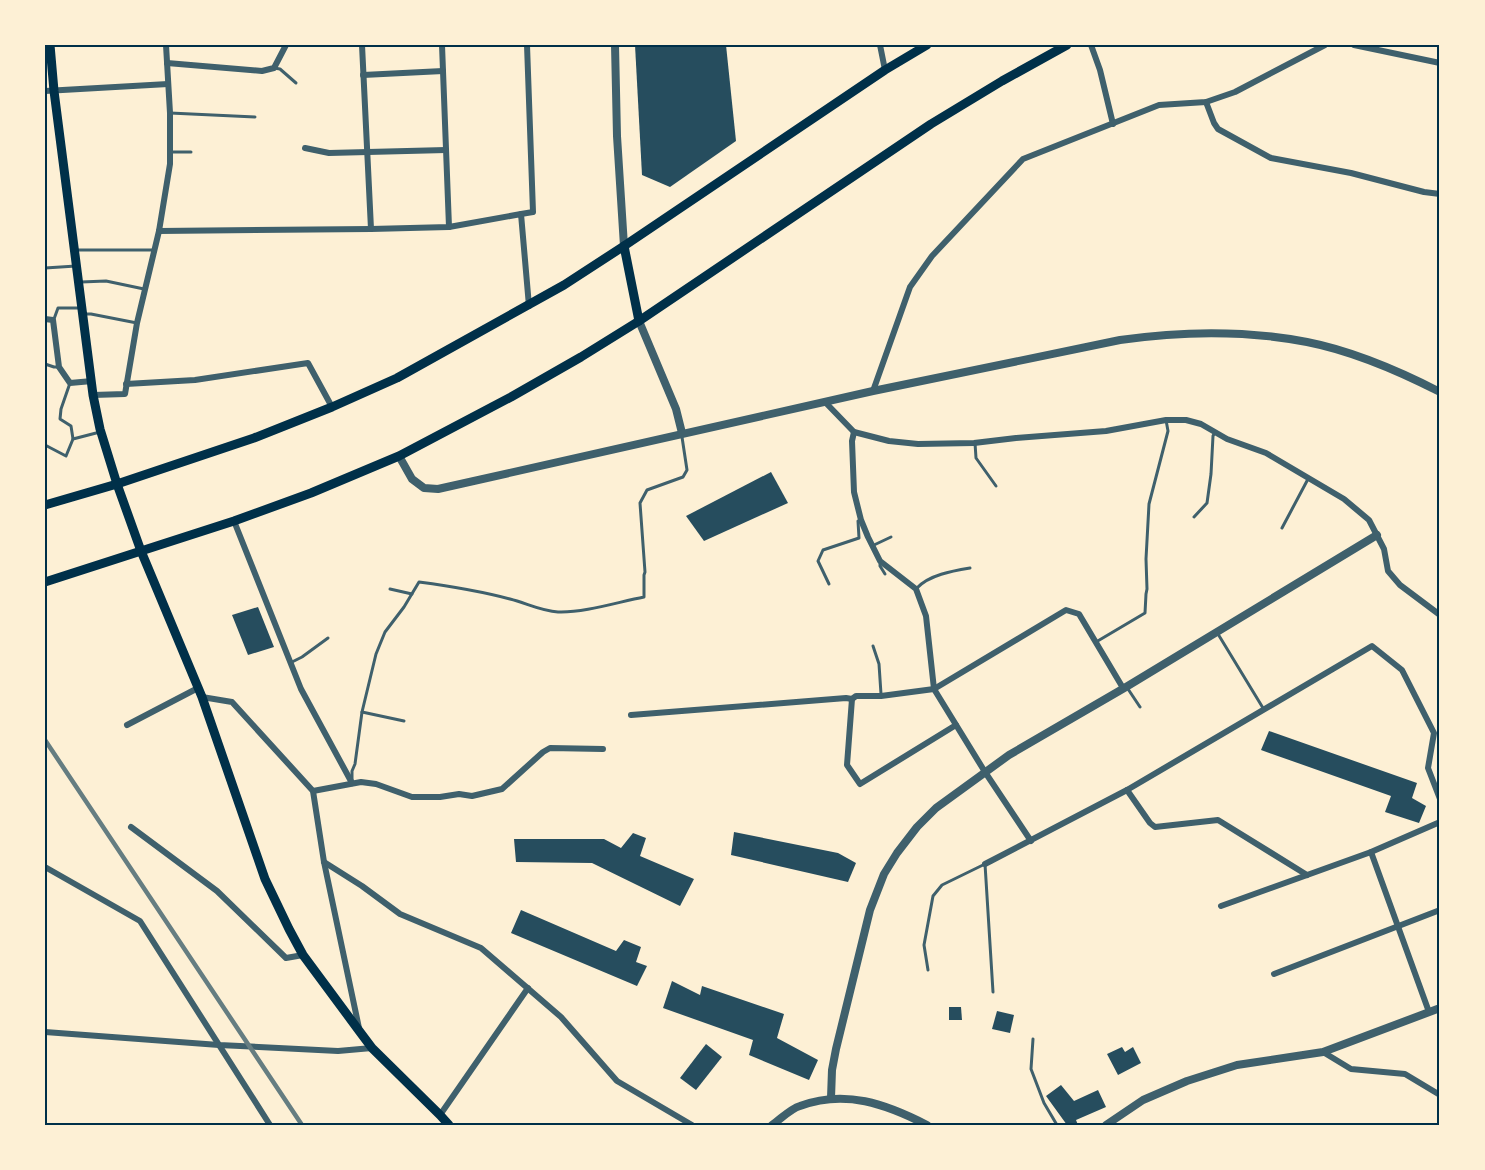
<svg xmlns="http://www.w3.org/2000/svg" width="1485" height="1170" font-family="'Varela Round',sans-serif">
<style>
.building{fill:#264d5e}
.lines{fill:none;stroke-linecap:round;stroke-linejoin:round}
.service{stroke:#3f606c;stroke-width:3}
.minor{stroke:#3f606c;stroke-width:6}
.tertiary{stroke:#3f606c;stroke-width:8}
.secondary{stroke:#003049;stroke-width:9}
.rail{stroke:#657d81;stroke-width:4.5}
.neatline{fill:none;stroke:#003049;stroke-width:2}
</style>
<rect width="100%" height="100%" fill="#fdf0d5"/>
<g class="building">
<polygon points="635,45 726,45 736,141 670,187 642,175"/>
<polygon points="771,472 788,503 704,541 686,516"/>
<polygon points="258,607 274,647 248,655 232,615"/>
<polygon points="1269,731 1417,783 1412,798 1426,806 1419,823 1385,812 1391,796 1261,750"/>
<polygon points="734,832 838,853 856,863 848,882 731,855"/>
<polygon points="633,833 646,838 640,856 694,879 680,906 592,863 516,862 514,839 604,839 621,848"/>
<polygon points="521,910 616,951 624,940 641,947 636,962 647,966 637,986 511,933"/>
<polygon points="672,981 700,995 702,986 784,1014 777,1038 818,1060 809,1080 749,1055 753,1040 663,1008"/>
<polygon points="949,1007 961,1007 962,1020 949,1020"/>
<polygon points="997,1011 1014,1015 1010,1033 992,1029"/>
<polygon points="706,1044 722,1057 696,1090 680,1078"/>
<polygon points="1122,1047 1125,1052 1133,1047 1141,1063 1118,1075 1107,1054"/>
<polygon points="1061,1085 1074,1101 1098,1090 1106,1107 1076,1120 1078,1125 1067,1125 1046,1096"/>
</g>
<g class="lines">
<g class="service">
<polyline points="274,68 280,69 296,83"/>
<polyline points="170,113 255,117"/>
<polyline points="170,152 191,152"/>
<polyline points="76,250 154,250"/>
<polyline points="45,268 76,266"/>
<polyline points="81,282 106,281 144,289"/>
<polyline points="85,314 91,314 137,323"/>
<polyline points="54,319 58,308 81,308"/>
<polyline points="45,364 54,367 57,367"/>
<polyline points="70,383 61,409 60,419 71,426 73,439"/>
<polyline points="975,443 976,458 996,486"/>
<polyline points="45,445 66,456 73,439 100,432"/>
<polyline points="1194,517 1207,503 1211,474 1213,436 1215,432"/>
<polyline points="1282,528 1308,479"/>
<polyline points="874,545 891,537"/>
<polyline points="880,562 880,566 885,574"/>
<polyline points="829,584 818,561 823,550 859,538 858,521 860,521"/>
<path d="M 917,588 C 929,575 952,571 970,568"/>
<polyline points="390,589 412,594"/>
<polyline points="1218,634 1263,708"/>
<polyline points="1096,642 1145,613 1146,594 1147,589 1146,559 1149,504 1168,431 1166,420"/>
<polyline points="873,646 879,664 881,694"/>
<polyline points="292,662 302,657 328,638"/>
<polyline points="1128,689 1140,707"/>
<polyline points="362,712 404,721"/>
<path d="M 352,781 L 352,771 L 355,764 L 362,712 L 376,654 L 385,632 L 404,607 L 419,582 C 449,586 480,591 510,599 C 526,603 541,611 558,612 C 584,613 618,602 644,597 L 644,575 L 645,572 L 640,503 L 647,490 L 683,477 L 687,470 L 682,437"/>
<polyline points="928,970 924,945 933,896 942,885 985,864 993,992"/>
<polyline points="1033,1039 1031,1069 1044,1103 1057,1125"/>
</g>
<g class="minor">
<polyline points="362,45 371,229"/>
<polyline points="442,45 449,227"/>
<polyline points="880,45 885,70"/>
<polyline points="1091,45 1100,70 1113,124"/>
<polyline points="1354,45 1440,63"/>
<polyline points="167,63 262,71 274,68 286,45"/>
<polyline points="363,75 443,71"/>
<polyline points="45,91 168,84"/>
<polyline points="1206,102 1214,123 1218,129 1271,158 1351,173 1424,192 1440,194"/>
<polyline points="305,148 329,153 446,150"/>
<polyline points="521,214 533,212 527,45"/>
<polyline points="159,231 371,229 449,227 521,214 529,306"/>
<polyline points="45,319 53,320 59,367 70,383 92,381"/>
<polyline points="126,384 195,380 308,363 332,407"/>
<polyline points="873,391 910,287 932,256 1023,159 1159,105 1206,102 1235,92 1325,45"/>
<polyline points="93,395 125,394 137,323 159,231 170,164 170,113 166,45"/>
<polyline points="825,402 854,432 889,441 918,444 974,443 1016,438 1106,431 1166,420 1186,420 1201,424 1227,439 1266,453 1344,499 1369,520 1384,549 1388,571 1400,585 1440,615"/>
<polyline points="854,432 852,441 854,492 861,520 868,537 880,561 916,589 926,616 934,689 985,772 1031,841"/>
<polyline points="234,521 301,689 352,783"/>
<polyline points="202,697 232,702 313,791 324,862 359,1028"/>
<polyline points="631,715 846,698 852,699"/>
<polyline points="127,725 198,688"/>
<polyline points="956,725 860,784 847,765 852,699 856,696 881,696 934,689 1066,610 1079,614 1123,688"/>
<polyline points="1127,790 1150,823 1155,827 1218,820 1307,875"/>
<polyline points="313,791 361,782 376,784 412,797 440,797 459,794 472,796 502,789 543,752 550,748 603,749"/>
<polyline points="131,827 217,891 286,958 303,955"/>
<polyline points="1371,852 1429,1012"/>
<polyline points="324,862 362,886 400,914 481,948 561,1017 617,1081 692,1125"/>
<polyline points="985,864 1127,790 1372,646 1402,670 1434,733 1428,768 1440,799"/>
<polyline points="45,867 140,921 270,1125"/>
<polyline points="1221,906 1371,852 1440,822"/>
<polyline points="1274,974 1440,910"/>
<polyline points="45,1032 219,1045 338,1051 372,1048"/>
<polyline points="1323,1052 1351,1069 1405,1074 1440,1095"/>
<polyline points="440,1115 528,988"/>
</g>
<g class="tertiary">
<polyline points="615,45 617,136 624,246"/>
<polyline points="639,321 676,409 682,433"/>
<path d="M 399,456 L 412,479 L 424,488 L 438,489 L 873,391 L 1120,340 C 1182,331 1245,330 1307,342 C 1353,351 1399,371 1440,392"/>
<polyline points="831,1098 832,1070 836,1049 870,910 884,874 897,853 917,827 936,808 1009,755 1126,687 1377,535"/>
<path d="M 772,1125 C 781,1119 790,1109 800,1106 C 845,1089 886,1104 927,1125"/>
<polyline points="1106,1125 1143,1100 1187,1081 1237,1065 1323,1052 1440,1008"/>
</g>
<g class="secondary">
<polyline points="50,45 54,91 93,395 100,429 117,484 141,551 202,697 265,879 289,929 303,955 360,1032 372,1048 440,1115 449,1125"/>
<polyline points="624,246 639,321"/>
<polyline points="45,505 117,484 254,438 332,407 397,378 564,285 624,246 885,70 927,45"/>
<polyline points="45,582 234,521 311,493 399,456 511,397 581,357 639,321 931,124 1002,81 1067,45"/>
</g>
<polyline class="rail" points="45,740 302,1125"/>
</g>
<rect width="1485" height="1170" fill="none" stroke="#fdf0d5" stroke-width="93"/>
<rect x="46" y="46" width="1392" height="1078" class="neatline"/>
</svg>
